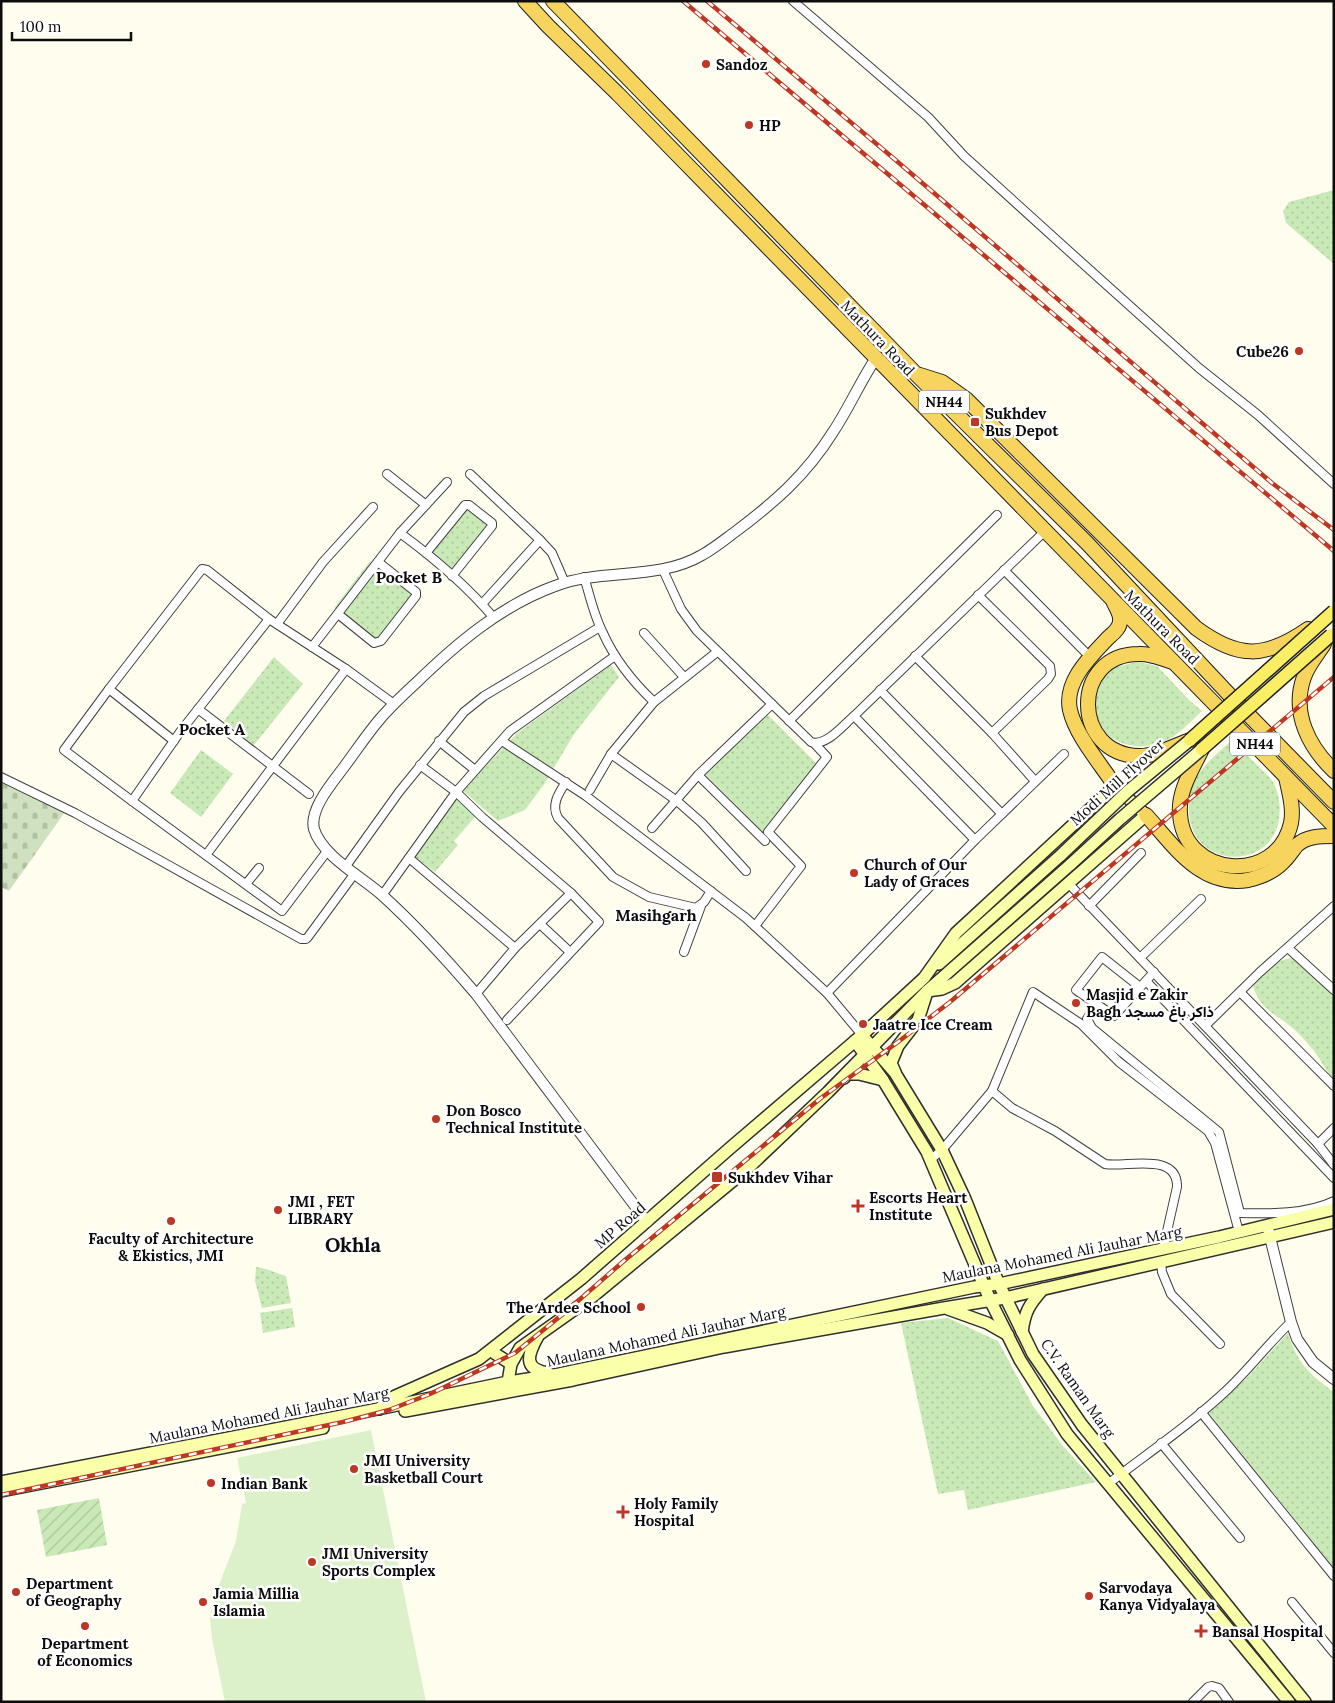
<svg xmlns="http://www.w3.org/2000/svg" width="1335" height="1703" font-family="Lora,Vazirmatn,serif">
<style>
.cemetery{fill:url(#cemetery-stones)}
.park{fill:url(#park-dots)}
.garden{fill:url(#garden-furrows)}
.pitch{fill:#dcf1c9}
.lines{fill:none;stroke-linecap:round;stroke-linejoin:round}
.minor-casing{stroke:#404040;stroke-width:10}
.tertiary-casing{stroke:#404040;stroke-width:12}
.secondary-casing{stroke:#2f2f2f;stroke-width:14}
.trunk-casing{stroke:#1e1e1e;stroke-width:16}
.minor{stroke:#fff;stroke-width:8}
.tertiary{stroke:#fff;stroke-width:10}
.secondary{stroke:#faffa9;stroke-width:11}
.trunk{stroke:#f7d45d;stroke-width:14}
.rail-casing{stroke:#be3724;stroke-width:4.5}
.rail{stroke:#fff;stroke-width:2.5;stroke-dasharray:8;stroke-linecap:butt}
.secondary-bridge-casing{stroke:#2f2f2f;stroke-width:14;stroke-linecap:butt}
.primary-bridge-casing{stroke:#1e1e1e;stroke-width:15;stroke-linecap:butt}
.secondary-bridge{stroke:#faffa9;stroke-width:11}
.primary-bridge{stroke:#f9ee64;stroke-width:12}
.poi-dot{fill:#be3724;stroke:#fff;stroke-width:2}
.labels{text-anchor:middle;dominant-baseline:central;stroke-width:5;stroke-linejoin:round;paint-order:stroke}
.shield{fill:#fff;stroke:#565656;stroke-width:1}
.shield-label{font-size:14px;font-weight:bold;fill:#0d0d0d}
.poi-label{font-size:15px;font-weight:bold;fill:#0d0d0d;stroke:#fff;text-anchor:start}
.street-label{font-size:15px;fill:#0d0d0d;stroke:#fff}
.neighbourhood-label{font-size:16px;font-weight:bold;fill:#0d0d0d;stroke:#fff}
.district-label{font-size:20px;font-weight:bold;fill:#0d0d0d;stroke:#fff}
</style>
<defs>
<pattern id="cemetery-stones" width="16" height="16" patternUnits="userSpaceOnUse" patternTransform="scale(1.25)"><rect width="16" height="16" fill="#d0e1bf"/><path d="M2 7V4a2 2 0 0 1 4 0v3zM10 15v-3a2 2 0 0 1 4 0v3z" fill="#b1c0a3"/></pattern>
<pattern id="park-dots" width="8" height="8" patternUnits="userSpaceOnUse" patternTransform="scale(1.25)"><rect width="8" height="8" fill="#c9e9b7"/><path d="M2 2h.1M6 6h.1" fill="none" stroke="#abc79c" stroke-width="1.8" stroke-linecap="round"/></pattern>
<pattern id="garden-furrows" width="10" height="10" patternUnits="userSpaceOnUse" patternTransform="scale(1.25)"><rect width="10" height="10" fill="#c9e9b7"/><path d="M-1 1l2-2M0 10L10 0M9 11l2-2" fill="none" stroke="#abc79c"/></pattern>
</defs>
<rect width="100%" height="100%" fill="#fffeee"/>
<polygon class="cemetery" points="1,780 65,812 9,891 1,887"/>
<g class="park">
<polygon points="1334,190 1334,264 1286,223 1283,211 1289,202"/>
<polygon points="466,507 491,524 450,577 426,555"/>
<polygon points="370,561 414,594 377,641 334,608"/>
<polygon points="274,657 303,684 254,745 224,721"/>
<path d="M 1139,662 L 1157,666 L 1189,700 L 1202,711 C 1190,722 1178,736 1163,742 C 1126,757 1084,732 1097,690 C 1100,681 1105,673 1113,669 C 1121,665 1130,663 1139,662 Z"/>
<polygon points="611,665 619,677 574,734 545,783 525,810 498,821 463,791 516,734"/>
<polygon points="767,714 819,766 767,836 704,773"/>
<path d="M 1232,740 L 1271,779 C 1279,791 1281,805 1279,819 C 1272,871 1191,870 1189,811 C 1188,802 1189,793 1192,785 C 1200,767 1218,753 1232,740 Z"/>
<polygon points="201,750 233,774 201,817 170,793"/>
<polygon points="456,799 475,817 454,841 458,845 435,872 415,857"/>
<path d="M 1295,957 L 1334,992 L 1334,1080 C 1326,1071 1321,1060 1314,1051 C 1307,1042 1298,1032 1289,1025 C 1273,1013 1259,1007 1253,986 L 1264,973 L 1279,961 Z"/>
<path d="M 256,1267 C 267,1268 275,1273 286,1276 L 291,1303 L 262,1308 L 255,1281 Z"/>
<polygon points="292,1308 295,1327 263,1333 260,1313"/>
<polygon points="948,1318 998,1341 1033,1406 1063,1446 1096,1482 968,1510 964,1490 938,1494 901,1323"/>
<path d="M 1288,1333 C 1297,1363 1309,1374 1334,1392 L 1334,1568 L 1209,1413 L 1247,1378 Z"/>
</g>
<polygon class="garden" points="99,1498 107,1545 46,1557 37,1510"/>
<polygon class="pitch" points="371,1430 426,1702 225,1702 212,1639 210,1618 214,1598 236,1541 242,1504 246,1503 237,1458"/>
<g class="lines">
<defs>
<g id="minor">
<polyline points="793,1 928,117 964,156 1071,253 1199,368 1258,415 1334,484"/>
<polyline points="387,474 426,505"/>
<polyline points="470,474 540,540 482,604"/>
<path d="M 400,533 C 434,558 467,586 494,618"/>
<polyline points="540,540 552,553 565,583"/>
<polyline points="426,553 465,505 469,505 492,523 492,526 452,576"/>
<path d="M 663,570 L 681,609 L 697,631 L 811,742 C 826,747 843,725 854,716 L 1045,531"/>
<polyline points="1004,570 1091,658"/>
<path d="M 584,577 C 590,596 594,616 603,633 C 615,660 633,682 654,702"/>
<polyline points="978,595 1050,666 1051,674 1048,679 992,733"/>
<polyline points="338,614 374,643 381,641 416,596 416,592 378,562"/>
<polyline points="277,624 323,562 373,507"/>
<polyline points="644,633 684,677"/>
<polyline points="312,647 400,533 447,482"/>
<polyline points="915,656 992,733 1035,781"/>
<polyline points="109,689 64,750 132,801 180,732 269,619"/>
<polyline points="880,690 1002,814"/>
<polyline points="198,709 309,794"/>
<polyline points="854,716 975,840"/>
<polyline points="789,721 997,515"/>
<polyline points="174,741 109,689 202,569 207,570 269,619 346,669 394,704"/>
<polyline points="439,741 475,770"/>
<polyline points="502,741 586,796 746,918 827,993 862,1035"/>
<polyline points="611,754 677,801 702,823 746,871"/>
<polyline points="420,765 456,792 482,817 571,893 599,922 507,1020"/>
<polyline points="698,775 765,841"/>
<polyline points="1,777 75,813 301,939 306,939 308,937 355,873"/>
<path d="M 566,782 C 558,794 551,805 558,818 L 613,877 L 649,897 L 696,908 L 704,902 L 711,891"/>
<polyline points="590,790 611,754 654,702 717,652"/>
<polyline points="132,801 282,911 328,850"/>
<polyline points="652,828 698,775 772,704"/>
<polyline points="206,855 346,669"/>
<polyline points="409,858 515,948"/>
<polyline points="346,866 399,792 464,712 484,696 600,627"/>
<polyline points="1068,883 1318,1144 1334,1165"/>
<polyline points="246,884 259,868"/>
<polyline points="386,890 456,792 510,731 615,656"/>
<polyline points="1089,906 1141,853"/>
<polyline points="540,924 570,952"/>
<polyline points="755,926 801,866 768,832 827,757 814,743"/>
<polyline points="1288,948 1334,990"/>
<polyline points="684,952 701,906"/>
<polyline points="1140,958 1201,899"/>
<polyline points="1146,981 1334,1178"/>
<polyline points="1140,987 1102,957 1076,990 1114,1016 1154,972"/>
<polyline points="1240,992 1334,1086"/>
<polyline points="827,993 975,840 1064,754"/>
<polyline points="476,994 515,948 571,893"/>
<path d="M 1096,1005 L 1087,1019 L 1092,1028 L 1219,1132 L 1240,1213 C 1270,1214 1307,1214 1334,1201"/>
<polyline points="1206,1025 1260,972 1334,906"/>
<path d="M 992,1091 L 1012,1108 L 1055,1131 L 1105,1164 C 1125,1168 1178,1151 1177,1187 L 1163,1249"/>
<polyline points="1318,1144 1334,1128"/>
<polyline points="930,1160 942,1150 992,1091 1033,992 1081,1024 1119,1062 1208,1131 1215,1143 1239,1232"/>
<polyline points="1161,1262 1162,1272 1171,1294 1220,1344"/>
<polyline points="1201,1412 1334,1576"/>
<polyline points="1161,1443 1240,1538"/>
<path d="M 1108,1484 C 1148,1453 1191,1424 1228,1389 C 1250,1368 1268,1344 1291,1322"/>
<polyline points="1292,1602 1334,1653"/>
<polyline points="1193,1702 1208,1687 1212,1686 1219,1688 1229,1702"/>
</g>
<g id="tertiary">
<path d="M 647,1222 L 476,994 C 447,960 415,925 382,895 C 362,877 322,856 314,829 C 309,809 333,782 344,767 C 356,751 367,734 380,719 C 391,706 403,695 416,683 C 456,644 502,605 555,586 C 602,568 658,581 702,555 C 713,549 724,540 735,532 C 775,502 806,475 833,432 C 849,408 860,382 876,358"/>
<polyline points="1268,1229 1291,1322 1297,1339 1313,1362 1334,1379"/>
</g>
<g id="secondary">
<polyline points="939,964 1061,855"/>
<polyline points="862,1035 895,1073 942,1150 965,1199 998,1282 1033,1354 1082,1425 1305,1702"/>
<polyline points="855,1041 883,1080 927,1152 990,1300 1020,1360 1067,1434 1289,1702"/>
<polyline points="895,1072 891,1063 898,1046 918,1020 926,995"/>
<polyline points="844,1078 847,1074 859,1074 883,1080"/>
<polyline points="948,1309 987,1323 1008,1335"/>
<path d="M 1022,1332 C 1025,1311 1029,1305 1043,1289"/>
<path d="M 538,1336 C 528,1354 522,1369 548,1373"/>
<polyline points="491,1351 511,1364"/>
<polyline points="509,1388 508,1382 511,1364 520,1348 592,1297 747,1169 828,1092 927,991 1071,864"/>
<polyline points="379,1409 391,1398 479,1359 581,1279 729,1149 862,1035 924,978 956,933 1115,786 1146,815 955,983 942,989 927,991"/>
<polyline points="405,1411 573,1380 724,1347 944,1308 1005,1298 1334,1222"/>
<polyline points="1,1482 378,1409 508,1382 559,1374 974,1287 999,1284 1219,1237 1334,1209"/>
<polyline points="1,1491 323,1428"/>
</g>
<g id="trunk">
<polyline points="525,1 548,26 618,94 1334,826"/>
<polyline points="553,1 916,374 1087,543 1238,704 1334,802"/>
<path d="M 920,375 L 942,382 L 966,399 L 1196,628 C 1238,659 1265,659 1308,629"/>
<path d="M 1114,603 C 1117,609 1121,615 1120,621 C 1120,629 1112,634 1107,639 C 1089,658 1064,682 1070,710 C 1076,736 1100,763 1115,786"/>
<path d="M 1324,644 C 1317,655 1308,665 1304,677 C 1291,713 1309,747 1334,771"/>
<path d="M 1173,662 C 1162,659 1150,653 1139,654 C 1070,654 1072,755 1139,756 C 1156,756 1174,746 1190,740"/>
<path d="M 1202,749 C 1193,768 1178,791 1180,813 C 1183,878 1277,886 1291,823 C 1294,808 1289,792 1286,777"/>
<path d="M 1146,815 C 1174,846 1201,888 1248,880 C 1261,877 1273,872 1282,863 C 1288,858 1292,851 1297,845 C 1307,836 1321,836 1334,836"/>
</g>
</defs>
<use href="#minor" class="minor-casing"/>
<use href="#tertiary" class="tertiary-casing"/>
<use href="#secondary" class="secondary-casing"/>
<use href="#trunk" class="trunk-casing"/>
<use href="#minor" class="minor"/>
<use href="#tertiary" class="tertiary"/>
<use href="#secondary" class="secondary"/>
<use href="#trunk" class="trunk"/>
<defs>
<g id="rail">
<polyline points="683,1 1334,551"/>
<polyline points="707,1 892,157 1272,483 1334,530"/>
<polyline points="1,1495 343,1422 389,1410 430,1394 515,1353 563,1314 625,1260 821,1098 898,1042 950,1002 1334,677"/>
</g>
</defs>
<use href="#rail" class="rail-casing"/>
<use href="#rail" class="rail"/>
<defs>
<g id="secondary-bridge">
<polyline points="1061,855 1128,791 1190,740"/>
<polyline points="1071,864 1120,819 1202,749"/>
</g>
<g id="primary-bridge">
<polyline points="1190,740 1334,611"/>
<polyline points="1202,749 1331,635"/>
</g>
</defs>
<use href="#secondary-bridge" class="secondary-bridge-casing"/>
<use href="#primary-bridge" class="primary-bridge-casing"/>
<use href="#secondary-bridge" class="secondary-bridge"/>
<use href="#primary-bridge" class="primary-bridge"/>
</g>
<g class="poi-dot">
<circle cx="706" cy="64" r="5"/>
<circle cx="749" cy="125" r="5"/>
<circle cx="1299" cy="351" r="5"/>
<rect x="970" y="417" width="10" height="10" rx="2.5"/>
<circle cx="854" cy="873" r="5"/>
<circle cx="1076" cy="1003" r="5"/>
<circle cx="863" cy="1024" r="5"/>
<circle cx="436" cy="1119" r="5"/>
<rect x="711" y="1171" width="12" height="12" rx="2.5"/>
<path d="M855.5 1198.5h5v5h5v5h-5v5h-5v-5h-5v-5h5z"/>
<circle cx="278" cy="1210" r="5"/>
<circle cx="171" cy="1221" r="5"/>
<circle cx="641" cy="1307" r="5"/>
<circle cx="354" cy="1469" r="5"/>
<circle cx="211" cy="1483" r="5"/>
<path d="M620.5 1504.5h5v5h5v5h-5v5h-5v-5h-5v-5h5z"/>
<circle cx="312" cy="1562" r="5"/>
<circle cx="16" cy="1592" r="5"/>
<circle cx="1089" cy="1596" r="5"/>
<circle cx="203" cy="1602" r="5"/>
<circle cx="85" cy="1626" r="5"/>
<path d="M1198.5 1623.5h5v5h5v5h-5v5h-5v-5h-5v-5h5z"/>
</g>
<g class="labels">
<g class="shield">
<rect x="919" y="390.5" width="50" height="23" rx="4"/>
<rect x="1230" y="732.5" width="50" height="23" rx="4"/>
</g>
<g class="shield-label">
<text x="944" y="402">NH44</text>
<text x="1255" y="744">NH44</text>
</g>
<g class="poi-label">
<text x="716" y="64">Sandoz</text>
<text x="759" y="125">HP</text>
<text x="1289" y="351" text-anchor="end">Cube26</text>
<text x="985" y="413">Sukhdev<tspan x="985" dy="17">Bus Depot</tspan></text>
<text x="864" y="864">Church of Our<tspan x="864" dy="17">Lady of Graces</tspan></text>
<text x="1086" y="994">Masjid e Zakir<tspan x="1086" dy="17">Bagh ذاکر باغ مسجد</tspan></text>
<text x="873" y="1024">Jaatre Ice Cream</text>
<text x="446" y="1110">Don Bosco<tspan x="446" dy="17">Technical Institute</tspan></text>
<text x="728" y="1177">Sukhdev Vihar</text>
<text x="869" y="1197">Escorts Heart<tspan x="869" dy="17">Institute</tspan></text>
<text x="288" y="1201">JMI , FET<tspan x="288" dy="17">LIBRARY</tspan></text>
<text x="171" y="1238" text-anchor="middle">Faculty of Architecture<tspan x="171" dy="17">&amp; Ekistics, JMI</tspan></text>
<text x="631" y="1307" text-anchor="end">The Ardee School</text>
<text x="364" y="1460">JMI University<tspan x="364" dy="17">Basketball Court</tspan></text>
<text x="221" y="1483">Indian Bank</text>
<text x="634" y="1503">Holy Family<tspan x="634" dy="17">Hospital</tspan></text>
<text x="322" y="1553">JMI University<tspan x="322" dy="17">Sports Complex</tspan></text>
<text x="26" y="1583">Department<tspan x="26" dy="17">of Geography</tspan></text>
<text x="1099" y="1587">Sarvodaya<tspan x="1099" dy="17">Kanya Vidyalaya</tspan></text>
<text x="213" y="1593">Jamia Millia<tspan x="213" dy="17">Islamia</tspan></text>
<text x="1212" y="1631">Bansal Hospital</text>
<text x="85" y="1643" text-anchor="middle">Department<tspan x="85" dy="17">of Economics</tspan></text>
</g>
<g class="street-label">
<text transform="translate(878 338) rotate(46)">Mathura Road</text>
<text transform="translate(1162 627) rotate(45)">Mathura Road</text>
<text transform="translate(1117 782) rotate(-42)">Modi Mill Flyover</text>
<text transform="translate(620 1225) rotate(-41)">MP Road</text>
<text transform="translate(1062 1254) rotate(-11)">Maulana Mohamed Ali Jauhar Marg</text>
<text transform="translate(666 1336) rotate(-12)">Maulana Mohamed Ali Jauhar Marg</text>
<text transform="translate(1078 1388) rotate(55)">C.V. Raman Marg</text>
<text transform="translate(269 1415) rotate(-11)">Maulana Mohamed Ali Jauhar Marg</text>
</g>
<g class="neighbourhood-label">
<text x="409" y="577">Pocket B</text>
<text x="212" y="729">Pocket A</text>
<text x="656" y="915">Masihgarh</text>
</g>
<g class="district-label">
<text x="353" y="1244">Okhla</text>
</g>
</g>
<rect width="1335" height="1703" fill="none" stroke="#0d0d0d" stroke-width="5"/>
<path d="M12 32v8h119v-8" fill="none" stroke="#0d0d0d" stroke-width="2.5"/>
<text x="20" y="32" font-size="15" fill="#0d0d0d" stroke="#ffffff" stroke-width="4" paint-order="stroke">100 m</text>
</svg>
